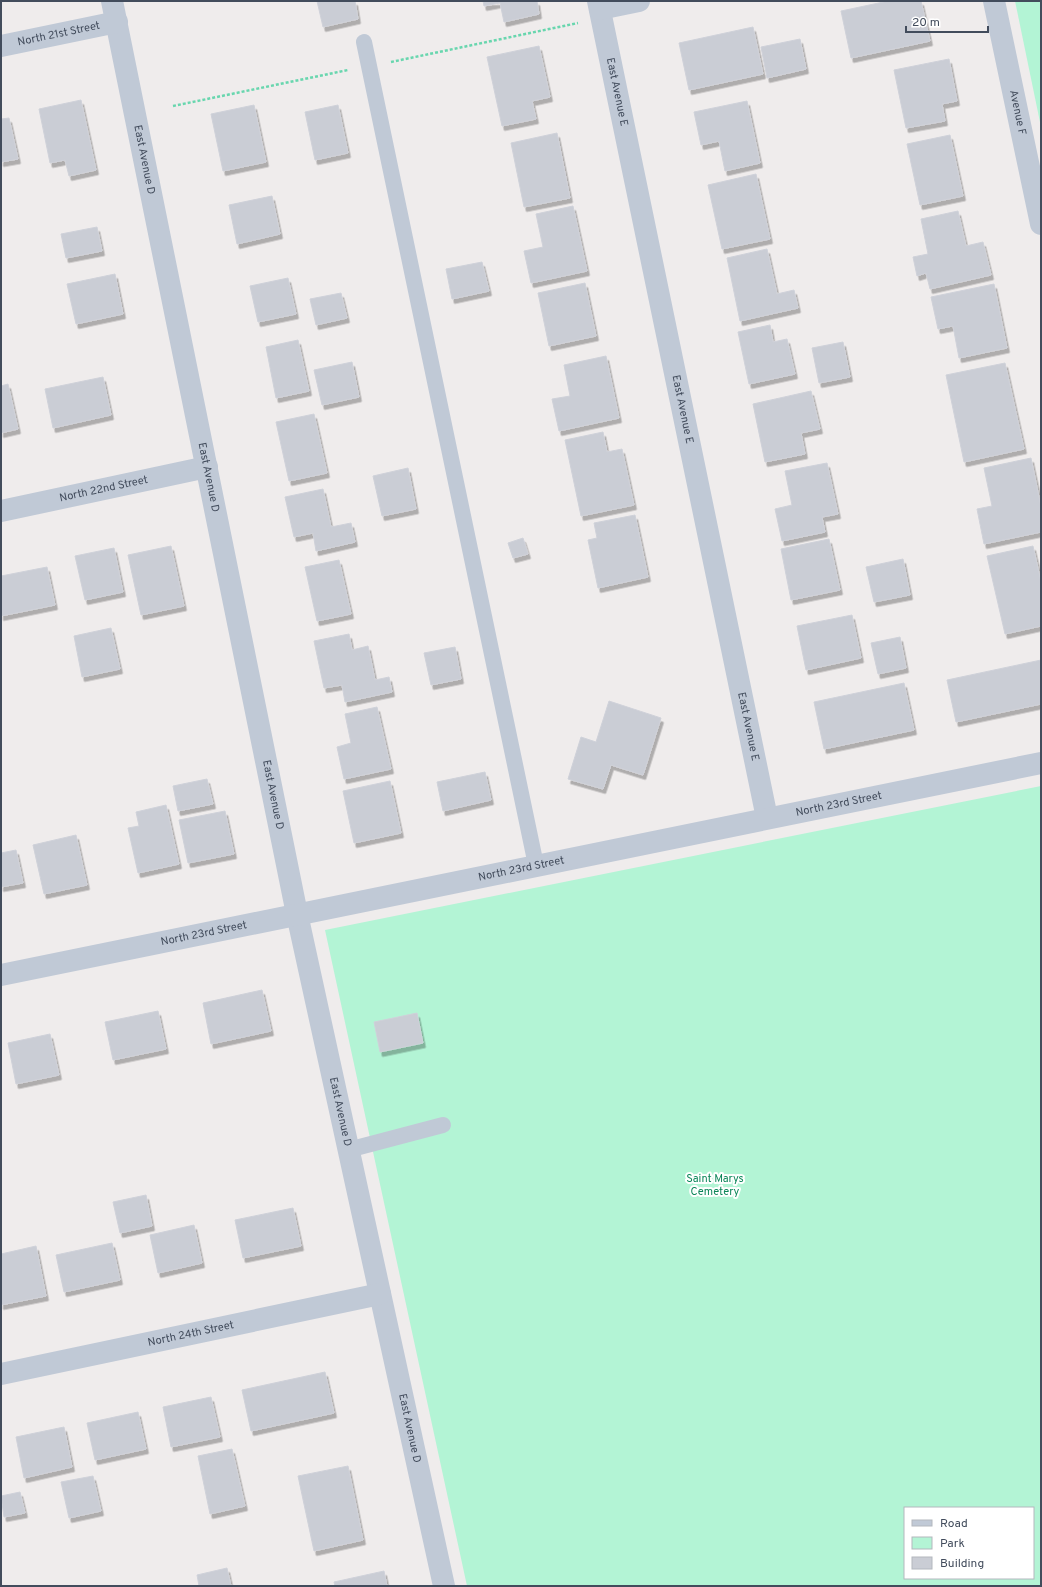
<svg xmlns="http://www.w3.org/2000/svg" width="1042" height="1587" font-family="Overpass,sans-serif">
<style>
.green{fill:#b3f4d5;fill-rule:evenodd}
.building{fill:#cacdd5;stroke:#cfd1d9;filter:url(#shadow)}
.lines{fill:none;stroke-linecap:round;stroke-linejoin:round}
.path{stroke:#68d6ae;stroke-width:2.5;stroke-dasharray:3 2;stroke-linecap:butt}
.service{stroke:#c0c9d6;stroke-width:16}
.minor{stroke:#c0c9d6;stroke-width:22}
.labels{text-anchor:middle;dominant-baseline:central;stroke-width:4;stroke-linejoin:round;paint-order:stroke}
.street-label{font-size:11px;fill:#424c5c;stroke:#fff}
.park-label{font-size:11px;fill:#0b8558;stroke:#fff}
</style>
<defs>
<filter id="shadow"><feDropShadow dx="2.5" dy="4.5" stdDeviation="0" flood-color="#0004"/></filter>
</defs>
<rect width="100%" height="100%" fill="#efecec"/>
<g class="green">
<polygon points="1015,1 1041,1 1041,127"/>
<path d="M 1041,786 L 1041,1586 L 467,1586 L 325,930 ZM 905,1508 L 1033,1508 L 1033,1578 L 905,1578 Z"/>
</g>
<g class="building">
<polygon points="317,1 355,1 358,19 323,27"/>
<polygon points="483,1 537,1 539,14 504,22 500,3 484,6"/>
<polygon points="888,1 921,1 930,41 851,58 841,11"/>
<polygon points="753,27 763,74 689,90 679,43"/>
<polygon points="800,39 806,69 767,78 761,47"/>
<polygon points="539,46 550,97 532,101 536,119 502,126 487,57"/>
<polygon points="949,59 957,101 942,104 945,121 906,128 894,70"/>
<polygon points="81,100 96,170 69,176 65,160 50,163 39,109"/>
<polygon points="747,101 760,163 725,171 719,141 701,145 694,112"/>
<polygon points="254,105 266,162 223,171 211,114"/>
<polygon points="338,105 348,153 315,160 305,112"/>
<polygon points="9,118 18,159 1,162 1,119"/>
<polygon points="557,133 570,198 524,207 511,143"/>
<polygon points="950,135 963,196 920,205 907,144"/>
<polygon points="756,174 770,239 722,249 708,185"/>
<polygon points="272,196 280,234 237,244 229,205"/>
<polygon points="573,206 587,271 531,283 524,251 543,247 536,214"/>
<polygon points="958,211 966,246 983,242 991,275 930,289 926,273 917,276 913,257 928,254 921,219"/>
<polygon points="97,227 102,251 66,258 61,234"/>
<polygon points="767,249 777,294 794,290 798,308 740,321 727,258"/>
<polygon points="482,262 489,291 452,299 446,269"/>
<polygon points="115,274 123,314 76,324 67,284"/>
<polygon points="288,278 296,314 258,322 250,286"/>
<polygon points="585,283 596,336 549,346 538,293"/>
<polygon points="994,284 1007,348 959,358 953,326 938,329 931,297"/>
<polygon points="341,293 347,318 316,325 310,299"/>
<polygon points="770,325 773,342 787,339 795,374 749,384 738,332"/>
<polygon points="298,340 309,391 276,398 266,347"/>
<polygon points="843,342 850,377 819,383 812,348"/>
<polygon points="606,356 619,418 559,431 552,399 570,396 564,365"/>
<polygon points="352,362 359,397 322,405 314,370"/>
<polygon points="1005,363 1024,449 964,462 946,375"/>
<polygon points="103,377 111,415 53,428 45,389"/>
<polygon points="8,384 18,429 1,433 1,386"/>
<polygon points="811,391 820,429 801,433 805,454 765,462 753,404"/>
<polygon points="314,414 327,473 289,481 276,422"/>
<polygon points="603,432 607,452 622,449 634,505 581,516 565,440"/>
<polygon points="1031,458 1041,507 1041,532 984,544 977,509 992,506 984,468"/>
<polygon points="827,463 838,514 822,517 825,532 782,541 775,509 792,505 785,471"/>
<polygon points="408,468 416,509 382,516 373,476"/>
<polygon points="323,489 331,527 351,523 355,542 316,551 313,533 294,537 285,497"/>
<polygon points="635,515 648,577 598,588 588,540 597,538 594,523"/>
<polygon points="523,538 528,554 513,558 508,543"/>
<polygon points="829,539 840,590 791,600 781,549"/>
<polygon points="171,546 184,606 141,615 128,555"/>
<polygon points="1033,546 1041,582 1041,626 1005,634 987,556"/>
<polygon points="114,548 123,592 85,600 75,556"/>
<polygon points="903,559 910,595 874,602 866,567"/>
<polygon points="339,560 351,614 317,621 305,567"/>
<polygon points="47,567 55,605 1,616 1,576"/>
<polygon points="852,615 861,658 806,670 797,626"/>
<polygon points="111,628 120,669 82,677 74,636"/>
<polygon points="349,634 352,650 368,646 375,680 389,677 392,692 345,702 342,685 324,688 314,641"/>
<polygon points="900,637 906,668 878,674 871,643"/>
<polygon points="455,647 461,679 431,685 424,653"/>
<polygon points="1041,660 1041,704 956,722 947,680"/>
<polygon points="904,683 914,730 824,749 814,702"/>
<polygon points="609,701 661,718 643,775 611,765 603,789 568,779 581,737 596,742"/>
<polygon points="377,707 391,769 344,779 337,747 351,743 345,714"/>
<polygon points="485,772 491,800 443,811 437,782"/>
<polygon points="207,779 213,804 178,811 173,786"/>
<polygon points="390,781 401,833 354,843 343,791"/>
<polygon points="166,805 179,864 138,873 128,828 139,826 136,812"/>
<polygon points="225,811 234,854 188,863 179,820"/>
<polygon points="76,835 87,885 44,894 33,845"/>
<polygon points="16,850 23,883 1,887 1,853"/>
<polygon points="262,990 271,1031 211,1044 203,1003"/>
<polygon points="158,1011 166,1049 113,1060 105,1022"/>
<polygon points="417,1013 423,1043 380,1052 374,1022"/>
<polygon points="50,1034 59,1075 16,1084 8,1043"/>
<polygon points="146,1195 152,1226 120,1233 113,1202"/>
<polygon points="293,1208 301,1246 243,1258 235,1220"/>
<polygon points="194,1225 202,1263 158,1273 150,1235"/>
<polygon points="112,1243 120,1280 64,1292 56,1255"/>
<polygon points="36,1246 46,1296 1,1305 1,1254"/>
<polygon points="325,1372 334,1413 251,1431 242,1390"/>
<polygon points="211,1397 220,1437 171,1447 163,1407"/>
<polygon points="138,1412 146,1449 95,1460 87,1423"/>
<polygon points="64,1427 72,1467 24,1478 16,1437"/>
<polygon points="232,1449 245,1506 210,1514 198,1456"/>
<polygon points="348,1466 363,1540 314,1551 298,1476"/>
<polygon points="93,1476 101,1511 69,1518 61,1482"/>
<polygon points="20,1492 25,1513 4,1517 1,1496"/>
<polygon points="227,1568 231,1586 199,1586 197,1575"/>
<polygon points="384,1571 387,1586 335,1586 334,1582"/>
</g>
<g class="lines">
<g class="path">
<polyline points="391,62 578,23"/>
<polyline points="173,106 348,70"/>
</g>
<g class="service">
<polyline points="364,42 536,865"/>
<polyline points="348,1150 443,1125"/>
</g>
<g class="minor">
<path id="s1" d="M 112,1 L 297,914 L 444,1586"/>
<path id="s2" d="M 598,1 L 767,818"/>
<path id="s3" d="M 994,1 L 1041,224"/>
<polyline points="600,9 639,1"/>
<path id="s4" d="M 1,46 L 117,22"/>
<path id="s5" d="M 1,511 L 207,467"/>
<path id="s6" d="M 1,975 L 1041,763"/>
<path id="s7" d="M 1,1374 L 380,1294"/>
</g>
</g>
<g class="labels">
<g class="street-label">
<text stroke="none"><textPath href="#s4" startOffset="59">North 21st Street</textPath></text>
<text stroke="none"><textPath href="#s2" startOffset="93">East Avenue E</textPath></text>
<text stroke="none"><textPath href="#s3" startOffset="114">Avenue F</textPath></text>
<text stroke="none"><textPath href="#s1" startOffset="162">East Avenue D</textPath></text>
<text stroke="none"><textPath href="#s2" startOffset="417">East Avenue E</textPath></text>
<text stroke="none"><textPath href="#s1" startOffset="486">East Avenue D</textPath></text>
<text stroke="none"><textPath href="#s5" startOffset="105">North 22nd Street</textPath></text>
<text stroke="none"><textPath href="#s2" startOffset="741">East Avenue E</textPath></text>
<text stroke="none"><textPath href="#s1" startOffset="810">East Avenue D</textPath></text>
<text stroke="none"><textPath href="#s6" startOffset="855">North 23rd Street</textPath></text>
<text stroke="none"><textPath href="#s6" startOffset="531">North 23rd Street</textPath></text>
<text stroke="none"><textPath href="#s6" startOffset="207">North 23rd Street</textPath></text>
<text stroke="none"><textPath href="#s1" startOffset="1134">East Avenue D</textPath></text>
<text stroke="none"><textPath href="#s7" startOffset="194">North 24th Street</textPath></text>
<text stroke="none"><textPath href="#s1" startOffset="1458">East Avenue D</textPath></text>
</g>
<g class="park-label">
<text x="715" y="1179">Saint Marys<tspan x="715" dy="13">Cemetery</tspan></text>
</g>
</g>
<rect width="1042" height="1587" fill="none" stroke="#424c5c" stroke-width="4"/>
<rect x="904" y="1507" width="130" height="72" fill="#ffffff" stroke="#b3b7be"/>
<rect x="912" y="1520" width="20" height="6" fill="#c0c9d6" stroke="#b3b7be"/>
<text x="940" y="1527" font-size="12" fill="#424c5c">Road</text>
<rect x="912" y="1537" width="20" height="12" fill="#b3f4d5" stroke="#b3b7be"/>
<text x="940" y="1547" font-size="12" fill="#424c5c">Park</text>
<rect x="912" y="1557" width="20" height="12" fill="#cacdd5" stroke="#b3b7be"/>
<text x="940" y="1567" font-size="12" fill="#424c5c">Building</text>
<path d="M906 26v6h82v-6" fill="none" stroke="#424c5c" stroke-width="2"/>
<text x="912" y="26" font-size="12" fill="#424c5c" stroke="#ffffff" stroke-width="3" paint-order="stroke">20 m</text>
</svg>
